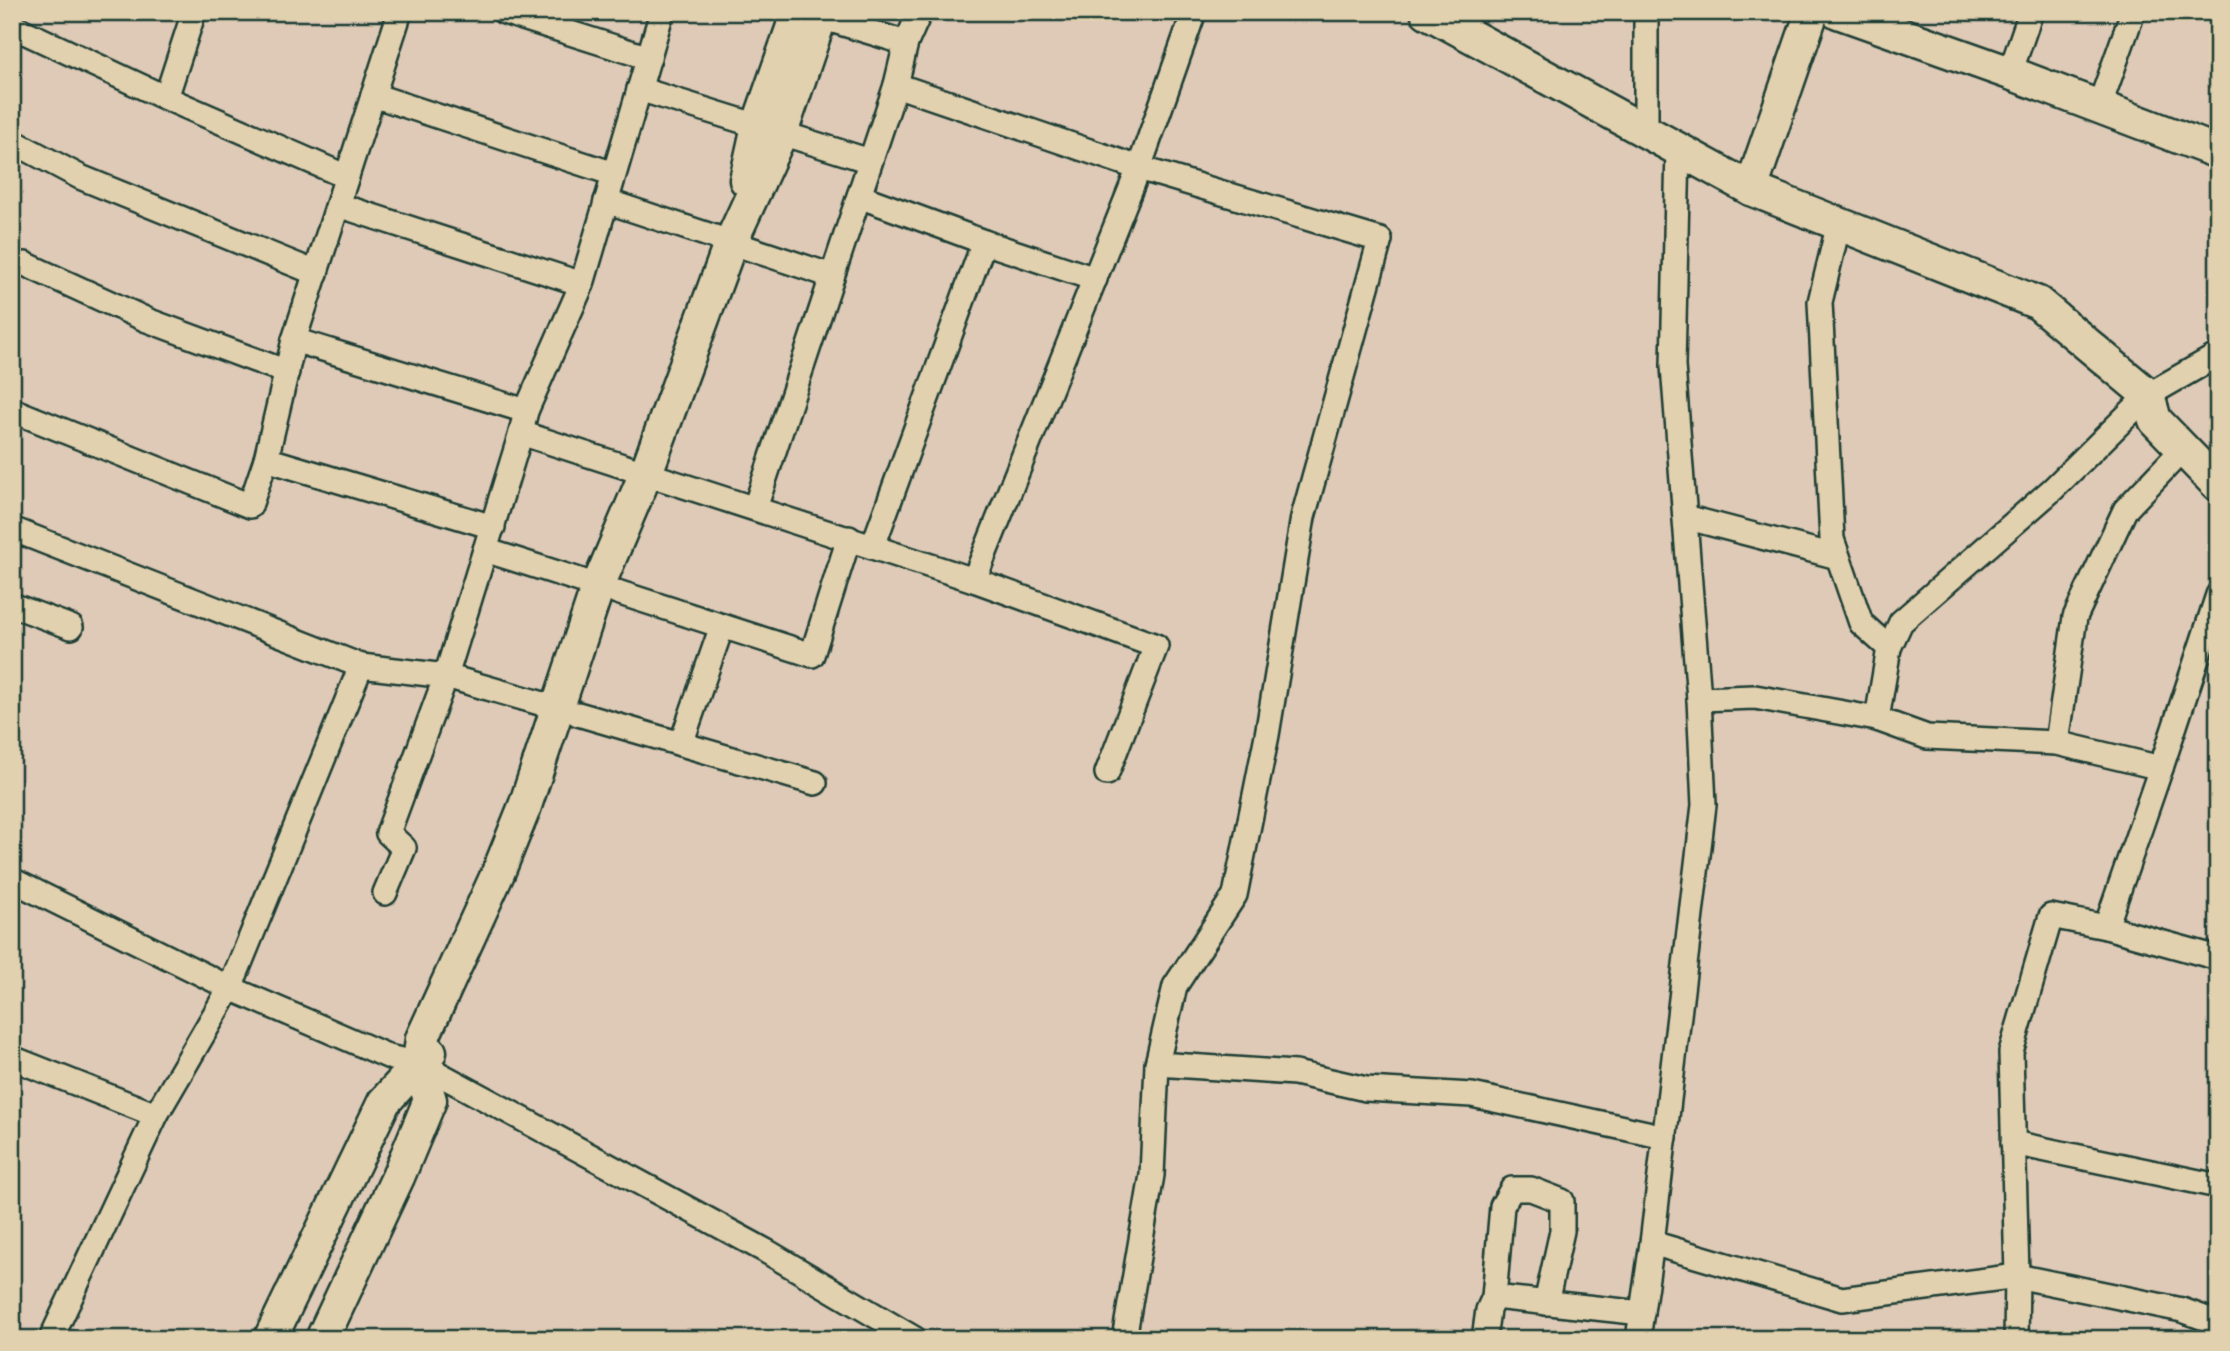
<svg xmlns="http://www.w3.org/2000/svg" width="2230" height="1351" font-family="Itim,sans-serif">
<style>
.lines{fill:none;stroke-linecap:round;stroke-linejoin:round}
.street-casing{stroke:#1f3d34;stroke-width:28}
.secondary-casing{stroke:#1f3d34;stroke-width:37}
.street{stroke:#e2d1ae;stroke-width:23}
.secondary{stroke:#e2d1ae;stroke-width:32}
</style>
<rect width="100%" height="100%" fill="#decab6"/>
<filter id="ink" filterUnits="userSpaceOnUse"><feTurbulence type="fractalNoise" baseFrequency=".0143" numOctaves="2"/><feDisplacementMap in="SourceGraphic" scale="14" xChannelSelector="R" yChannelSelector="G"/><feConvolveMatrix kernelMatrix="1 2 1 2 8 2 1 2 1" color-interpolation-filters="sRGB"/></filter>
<g filter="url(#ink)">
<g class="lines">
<defs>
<g id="street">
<polyline points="400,12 294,340 526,411 521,433 485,550 598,586"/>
<polyline points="504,12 649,58"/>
<polyline points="1646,12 1646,131"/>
<polyline points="821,17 906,43 896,85 1139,168 974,580 1156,646 1107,773"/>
<polyline points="12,26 166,98 347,177"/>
<polyline points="906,43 920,12"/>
<polyline points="2010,73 2031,12"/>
<polyline points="639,89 758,126"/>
<polyline points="373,95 614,174"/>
<polyline points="166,98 194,12"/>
<polyline points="2099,107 2133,12"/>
<polyline points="781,133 870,161"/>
<polyline points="12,141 80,177 316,273"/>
<polyline points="1678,149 1673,366 1699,699 1704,805 1652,1243 1842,1299 2017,1276 2016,1339"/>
<polyline points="859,196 984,242 873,546"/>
<polyline points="606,201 832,276"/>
<polyline points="338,205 582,284"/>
<polyline points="1839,223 1820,302 1832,539 1861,623 1889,648"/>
<polyline points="984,242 1095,279"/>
<polyline points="25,264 147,320 287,372"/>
<polyline points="294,340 266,459 493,527"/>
<polyline points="2218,355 2148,395 2053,489 1901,622 1889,648 1877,719 1927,737 2057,743 2161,768 2218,595"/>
<polyline points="12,410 250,506 266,459"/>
<polyline points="526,411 582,284 662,12"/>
<polyline points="521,433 974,580"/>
<polyline points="755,508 896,85"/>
<polyline points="1685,517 1838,557"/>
<polyline points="12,529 361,666 230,988 156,1115 51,1339"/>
<polyline points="485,550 446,676 557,708"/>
<polyline points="617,592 812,655 849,538"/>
<polyline points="12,605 71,627"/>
<polyline points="361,666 446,676 388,833 404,848 385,893"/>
<polyline points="1699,699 1755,697 1877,719"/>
<polyline points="578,714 681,744 722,626"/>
<polyline points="2057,743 2075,617 2125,510 2183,449"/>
<polyline points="681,744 815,783"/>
<polyline points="12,880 230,988 392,1058 419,1063 766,1251 915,1339"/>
<polyline points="2106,927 2161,768"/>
<polyline points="2218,958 2106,927 2051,916 2011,1052 2017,1276 2182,1310 2218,1323"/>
<polyline points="12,1058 156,1115"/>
<polyline points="1157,1064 1295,1073 1366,1089 1472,1095 1665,1137"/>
<polyline points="2013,1143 2218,1186"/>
<polyline points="1494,1297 1642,1313"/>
<polyline points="1124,1339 1152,1175 1157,1064 1175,986 1235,895 1267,735 1303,517 1380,240 1139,168 1194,12"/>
<polyline points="1484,1339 1488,1310 1494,1297 1502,1206 1512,1189 1531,1189 1562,1201 1562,1231 1546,1303"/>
<polyline points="1638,1339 1652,1243"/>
</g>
<g id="secondary">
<polyline points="1427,12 1751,189 2038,303 2148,395 2155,420 2218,485"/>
<polyline points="1838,12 2010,73 2218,152"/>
<polyline points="746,180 758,126 798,12"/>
<polyline points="1751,189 1812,12"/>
<polyline points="270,1339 384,1102 430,1052"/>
<polyline points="322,1339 398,1177 430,1100 419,1063 422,1039 498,873 525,806 598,586 646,473 731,242 781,133 822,12"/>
</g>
</defs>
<use href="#street" class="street-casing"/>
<use href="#secondary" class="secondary-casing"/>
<use href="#street" class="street"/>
<use href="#secondary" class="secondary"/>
</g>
</g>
<rect width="2230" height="1351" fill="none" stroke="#e2d1ae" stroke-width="42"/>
<rect x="21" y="21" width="2188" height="1309" fill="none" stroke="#1f3d34" stroke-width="2.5" filter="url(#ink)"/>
</svg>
